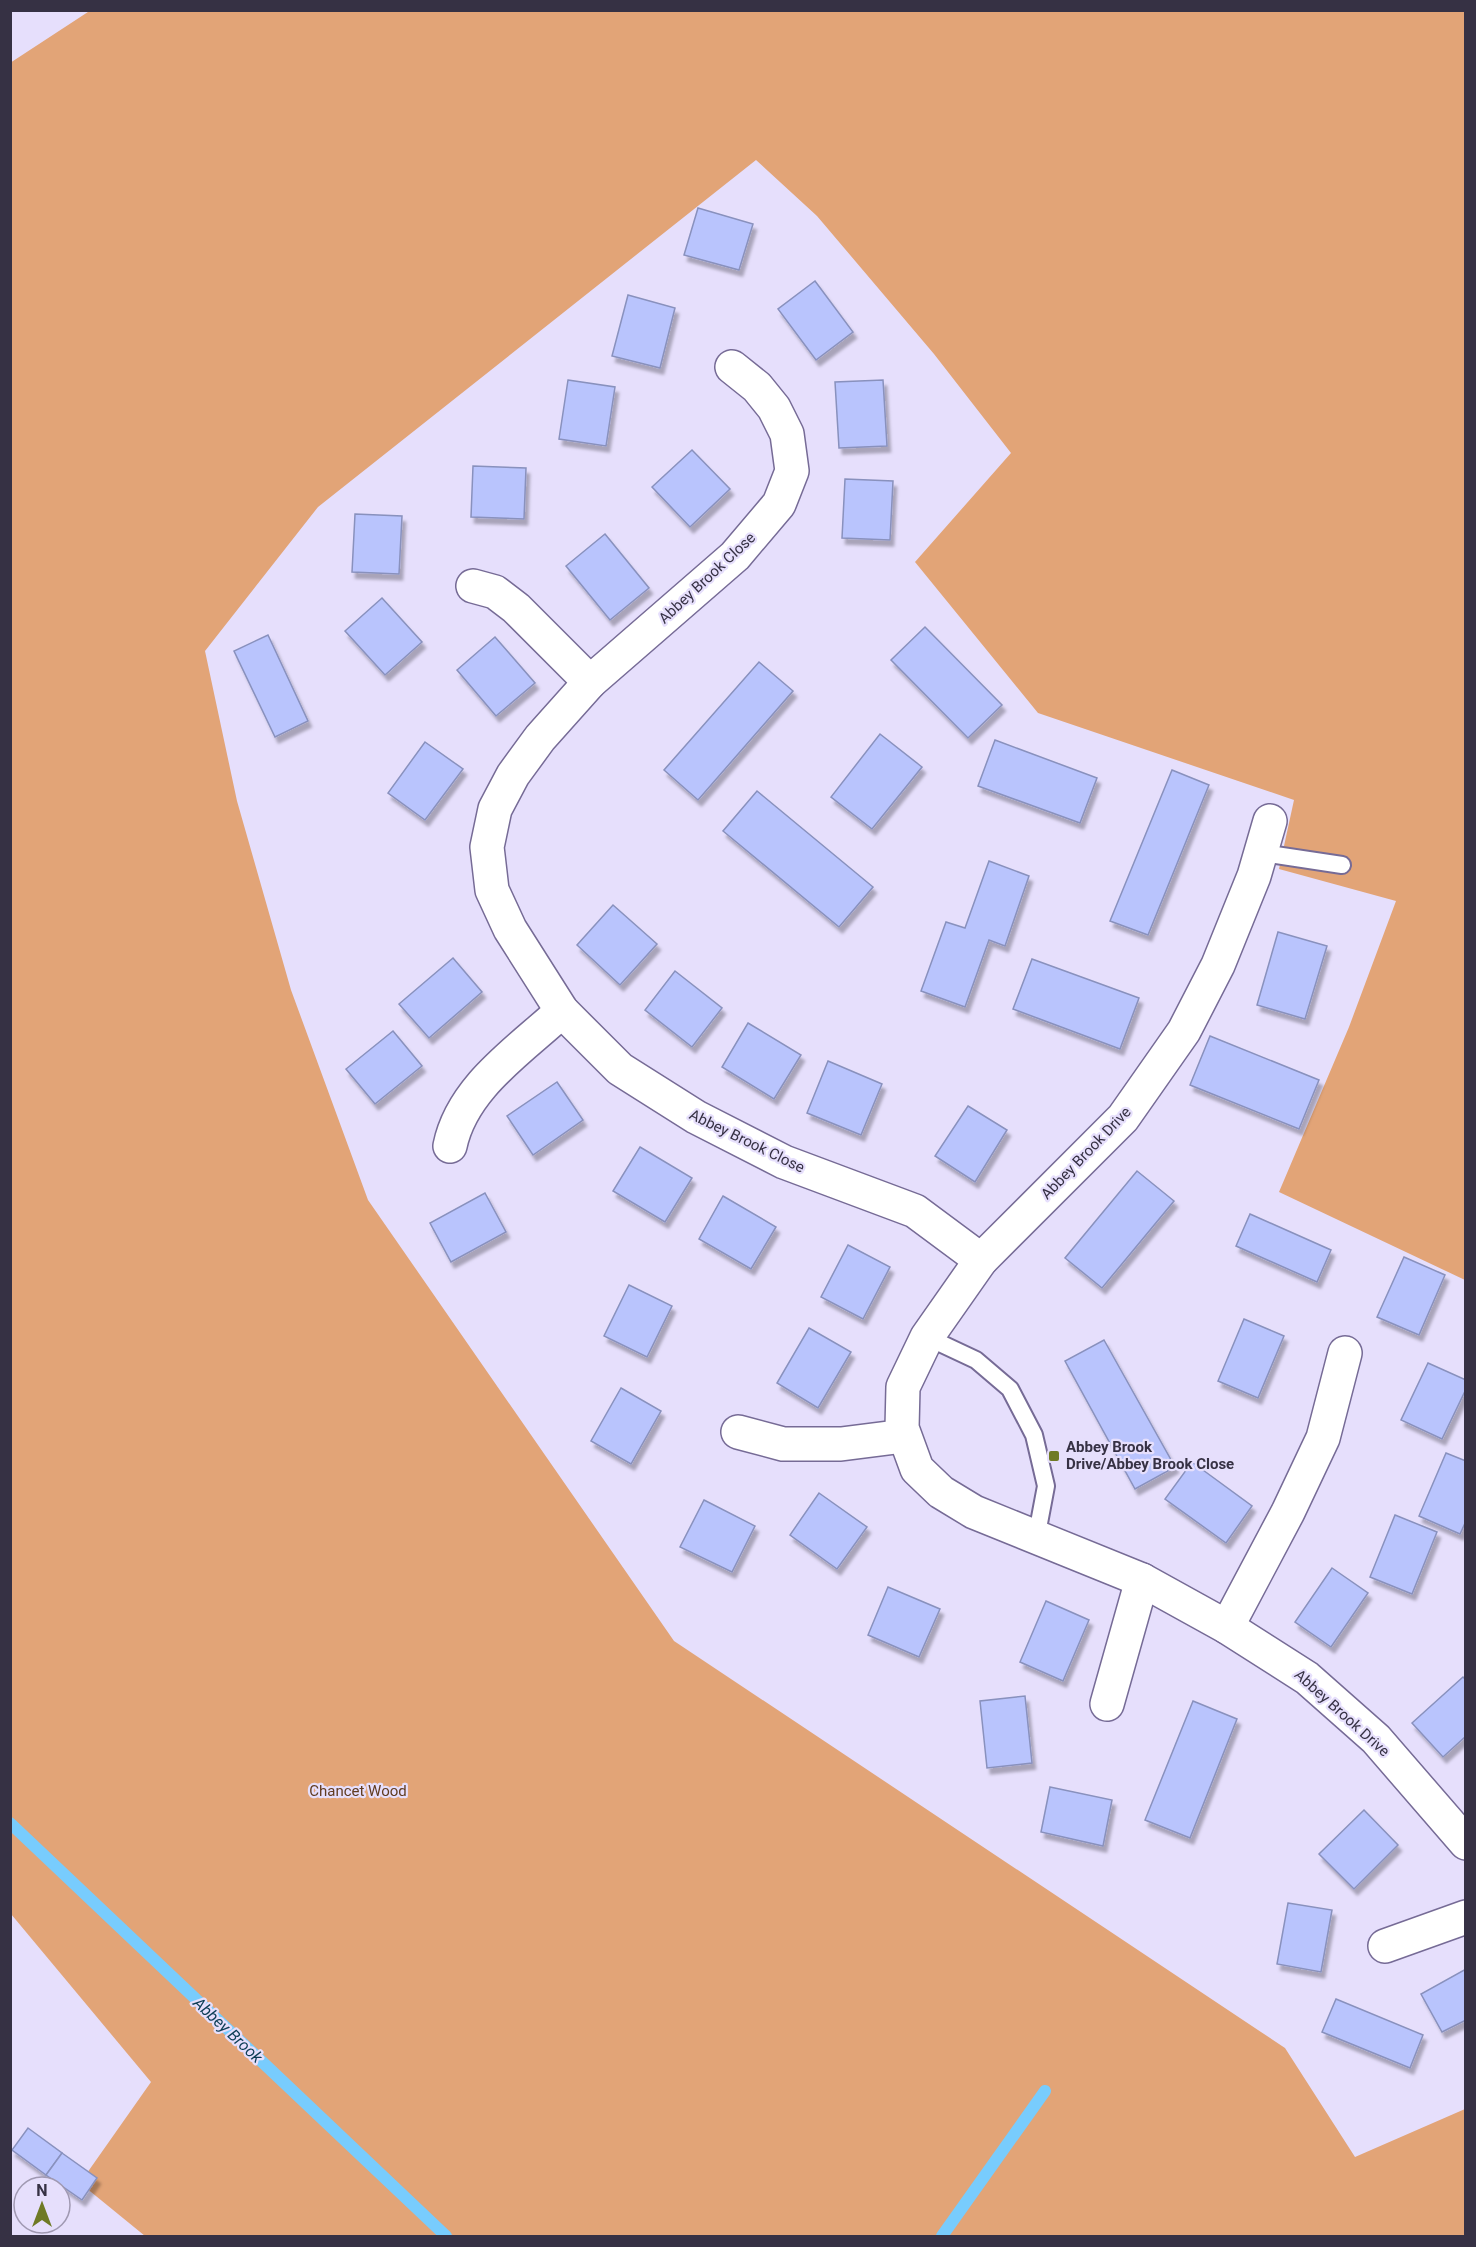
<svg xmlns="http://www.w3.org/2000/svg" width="1476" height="2247" font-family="Roboto,sans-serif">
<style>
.green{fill:#e2a477}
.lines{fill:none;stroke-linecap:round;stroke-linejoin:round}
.stream{stroke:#78ccfd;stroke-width:12}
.building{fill:#b9c4fd;stroke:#8991bd;stroke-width:1.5;filter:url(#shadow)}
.service-casing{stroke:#766b96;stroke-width:20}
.minor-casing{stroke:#766b96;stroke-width:36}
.service{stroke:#fff;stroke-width:16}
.minor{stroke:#fff;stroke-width:33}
.poi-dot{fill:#6f7a25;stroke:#e6dffc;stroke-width:2}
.labels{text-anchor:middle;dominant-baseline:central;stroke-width:4.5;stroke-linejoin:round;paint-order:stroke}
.street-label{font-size:15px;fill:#363144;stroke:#e6dffc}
.poi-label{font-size:15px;font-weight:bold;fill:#363144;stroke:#e6dffc;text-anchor:start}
.park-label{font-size:15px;fill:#613c21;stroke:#e6dffc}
.water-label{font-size:16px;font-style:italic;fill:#0c3d55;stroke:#e6dffc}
</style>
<defs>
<filter id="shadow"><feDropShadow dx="3.5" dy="6" stdDeviation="1.5" flood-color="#0004"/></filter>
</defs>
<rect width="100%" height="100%" fill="#e6dffc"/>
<polygon class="green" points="91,10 1465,11 1465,1280 1279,1192 1349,1027 1396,901 1279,869 1294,800 1038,713 915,562 1011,453 934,354 817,216 756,160 318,507 205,651 237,801 291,990 368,1200 674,1641 1285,2048 1355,2157 1465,2109 1465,2236 145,2236 80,2183 151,2082 11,1914 10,63"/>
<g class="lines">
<g class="stream">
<polyline points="10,1823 446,2236"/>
<polyline points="942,2236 1045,2091"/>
</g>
</g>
<g class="building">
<polygon points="698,208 753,224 739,270 684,255"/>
<polygon points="815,281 853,332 816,360 778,309"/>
<polygon points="628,295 675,308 660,368 612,356"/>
<polygon points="568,380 615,387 606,446 559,439"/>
<polygon points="883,380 887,446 839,448 835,382"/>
<polygon points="692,450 730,489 690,527 652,487"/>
<polygon points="473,466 526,468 524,519 471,517"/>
<polygon points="845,479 893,481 890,540 842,538"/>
<polygon points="355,514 402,516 399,574 352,572"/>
<polygon points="605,534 649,588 610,620 566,566"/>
<polygon points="382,598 422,642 385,675 345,631"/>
<polygon points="925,627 1002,705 968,738 891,660"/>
<polygon points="268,635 308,721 275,737 234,651"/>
<polygon points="495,637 535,683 496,716 457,670"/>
<polygon points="759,662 793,691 698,800 664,770"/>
<polygon points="880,734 922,767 872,829 831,797"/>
<polygon points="995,740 1097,778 1080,823 978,786"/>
<polygon points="425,742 463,769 425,820 388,793"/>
<polygon points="1172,770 1209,785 1148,935 1110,921"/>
<polygon points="757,791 873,887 839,927 723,831"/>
<polygon points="989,861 1029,876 1005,946 989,940 965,1007 921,991 946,922 965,928"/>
<polygon points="613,905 657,944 620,985 577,945"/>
<polygon points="1278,932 1327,946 1305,1019 1257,1005"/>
<polygon points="453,958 482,992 429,1038 399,1004"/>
<polygon points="1032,959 1139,998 1120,1049 1013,1009"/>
<polygon points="675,971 722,1008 692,1047 645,1010"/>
<polygon points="748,1023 801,1055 774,1099 722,1067"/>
<polygon points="393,1031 422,1066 375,1104 346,1069"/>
<polygon points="1210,1036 1319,1080 1299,1129 1190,1085"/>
<polygon points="828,1061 882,1084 861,1135 807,1113"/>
<polygon points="557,1082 583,1120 533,1155 507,1116"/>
<polygon points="968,1106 1007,1130 975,1182 935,1156"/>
<polygon points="640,1147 692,1178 665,1222 613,1191"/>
<polygon points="1137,1171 1174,1201 1102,1288 1065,1258"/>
<polygon points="485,1193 506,1232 451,1262 430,1223"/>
<polygon points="723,1196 776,1227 751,1269 699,1239"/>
<polygon points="1250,1214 1331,1250 1317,1282 1236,1246"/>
<polygon points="848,1245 890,1267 863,1319 821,1297"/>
<polygon points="1404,1257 1445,1275 1419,1335 1377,1317"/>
<polygon points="629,1285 672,1306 647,1357 604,1336"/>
<polygon points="1244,1319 1284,1336 1258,1398 1218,1381"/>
<polygon points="809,1328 851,1352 818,1408 777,1383"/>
<polygon points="1104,1340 1175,1467 1135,1489 1065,1361"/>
<polygon points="1428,1363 1466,1380 1466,1389 1442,1439 1401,1420"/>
<polygon points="621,1388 661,1411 631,1464 591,1441"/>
<polygon points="1446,1453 1466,1461 1466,1521 1460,1534 1419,1516"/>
<polygon points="1192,1462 1252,1506 1226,1543 1165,1499"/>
<polygon points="819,1493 867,1527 837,1569 790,1535"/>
<polygon points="704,1500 755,1526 732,1572 680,1547"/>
<polygon points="1395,1515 1437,1532 1412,1594 1370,1577"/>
<polygon points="1332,1568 1368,1593 1331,1647 1295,1622"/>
<polygon points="888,1587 940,1609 919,1657 868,1635"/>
<polygon points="1046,1601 1089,1620 1063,1681 1020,1662"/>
<polygon points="1463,1677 1466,1680 1466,1736 1443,1757 1412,1723"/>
<polygon points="1025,1696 1032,1763 987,1768 980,1701"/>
<polygon points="1193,1701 1237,1719 1190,1838 1145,1820"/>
<polygon points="1050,1787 1112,1800 1103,1846 1041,1832"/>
<polygon points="1364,1810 1398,1845 1354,1889 1319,1854"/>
<polygon points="1288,1903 1332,1910 1321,1972 1277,1964"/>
<polygon points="1466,1969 1466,2020 1442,2032 1421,1994"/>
<polygon points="1336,1999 1423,2035 1410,2068 1322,2032"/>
<polygon points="28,2128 62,2153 46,2175 12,2150"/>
<polygon points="62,2153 97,2178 82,2200 46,2175"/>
</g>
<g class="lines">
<defs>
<g id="service">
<polyline points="1262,853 1342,865"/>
<polyline points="927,1337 976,1360 1010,1389 1034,1435 1046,1486 1036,1539"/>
</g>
<g id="minor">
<polyline points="732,367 757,387 774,408 787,434 792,471 779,504 735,556 590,682 540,738 513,775 495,809 487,847 492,890 510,929 562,1011 620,1069 696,1117 784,1162 915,1211 981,1260"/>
<polyline points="473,586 495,592 516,608 590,682"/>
<polyline points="1270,821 1254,876 1218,965 1184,1031 1123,1118 981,1260 927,1337 903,1387 902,1428 917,1469 941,1492 974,1512 1142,1580 1227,1627 1307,1678 1376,1739 1466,1843"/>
<path d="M 450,1146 C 462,1087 520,1050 562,1011"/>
<polyline points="738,1432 783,1444 841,1444 904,1436"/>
<polyline points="1227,1627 1288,1512 1323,1438 1345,1353"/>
<polyline points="1107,1704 1142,1580"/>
<polyline points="1385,1946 1466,1917"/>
</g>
</defs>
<use href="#service" class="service-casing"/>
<use href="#minor" class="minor-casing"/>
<use href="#service" class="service"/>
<use href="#minor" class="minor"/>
</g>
<rect class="poi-dot" x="1048" y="1450" width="12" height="12" rx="3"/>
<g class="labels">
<g class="street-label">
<text transform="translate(707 578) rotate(-43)">Abbey Brook Close</text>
<text transform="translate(747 1141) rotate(26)">Abbey Brook Close</text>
<text transform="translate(1086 1153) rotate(-46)">Abbey Brook Drive</text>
<text transform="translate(1342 1713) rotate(42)">Abbey Brook Drive</text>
</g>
<g class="poi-label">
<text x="1066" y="1447">Abbey Brook<tspan x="1066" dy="17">Drive/Abbey Brook Close</tspan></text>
</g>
<g class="park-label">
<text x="358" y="1791">Chancet Wood</text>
</g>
<g class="water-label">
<text transform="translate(228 2030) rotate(43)">Abbey Brook</text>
</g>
</g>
<rect width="1476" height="2247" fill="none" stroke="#363144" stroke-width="24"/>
<g transform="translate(42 2205)"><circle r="28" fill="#e6dffc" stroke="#a099b2" stroke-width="1.5"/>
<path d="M0-4.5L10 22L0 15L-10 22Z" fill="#6f7a25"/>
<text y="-9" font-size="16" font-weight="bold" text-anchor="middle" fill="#363144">N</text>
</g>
</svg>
